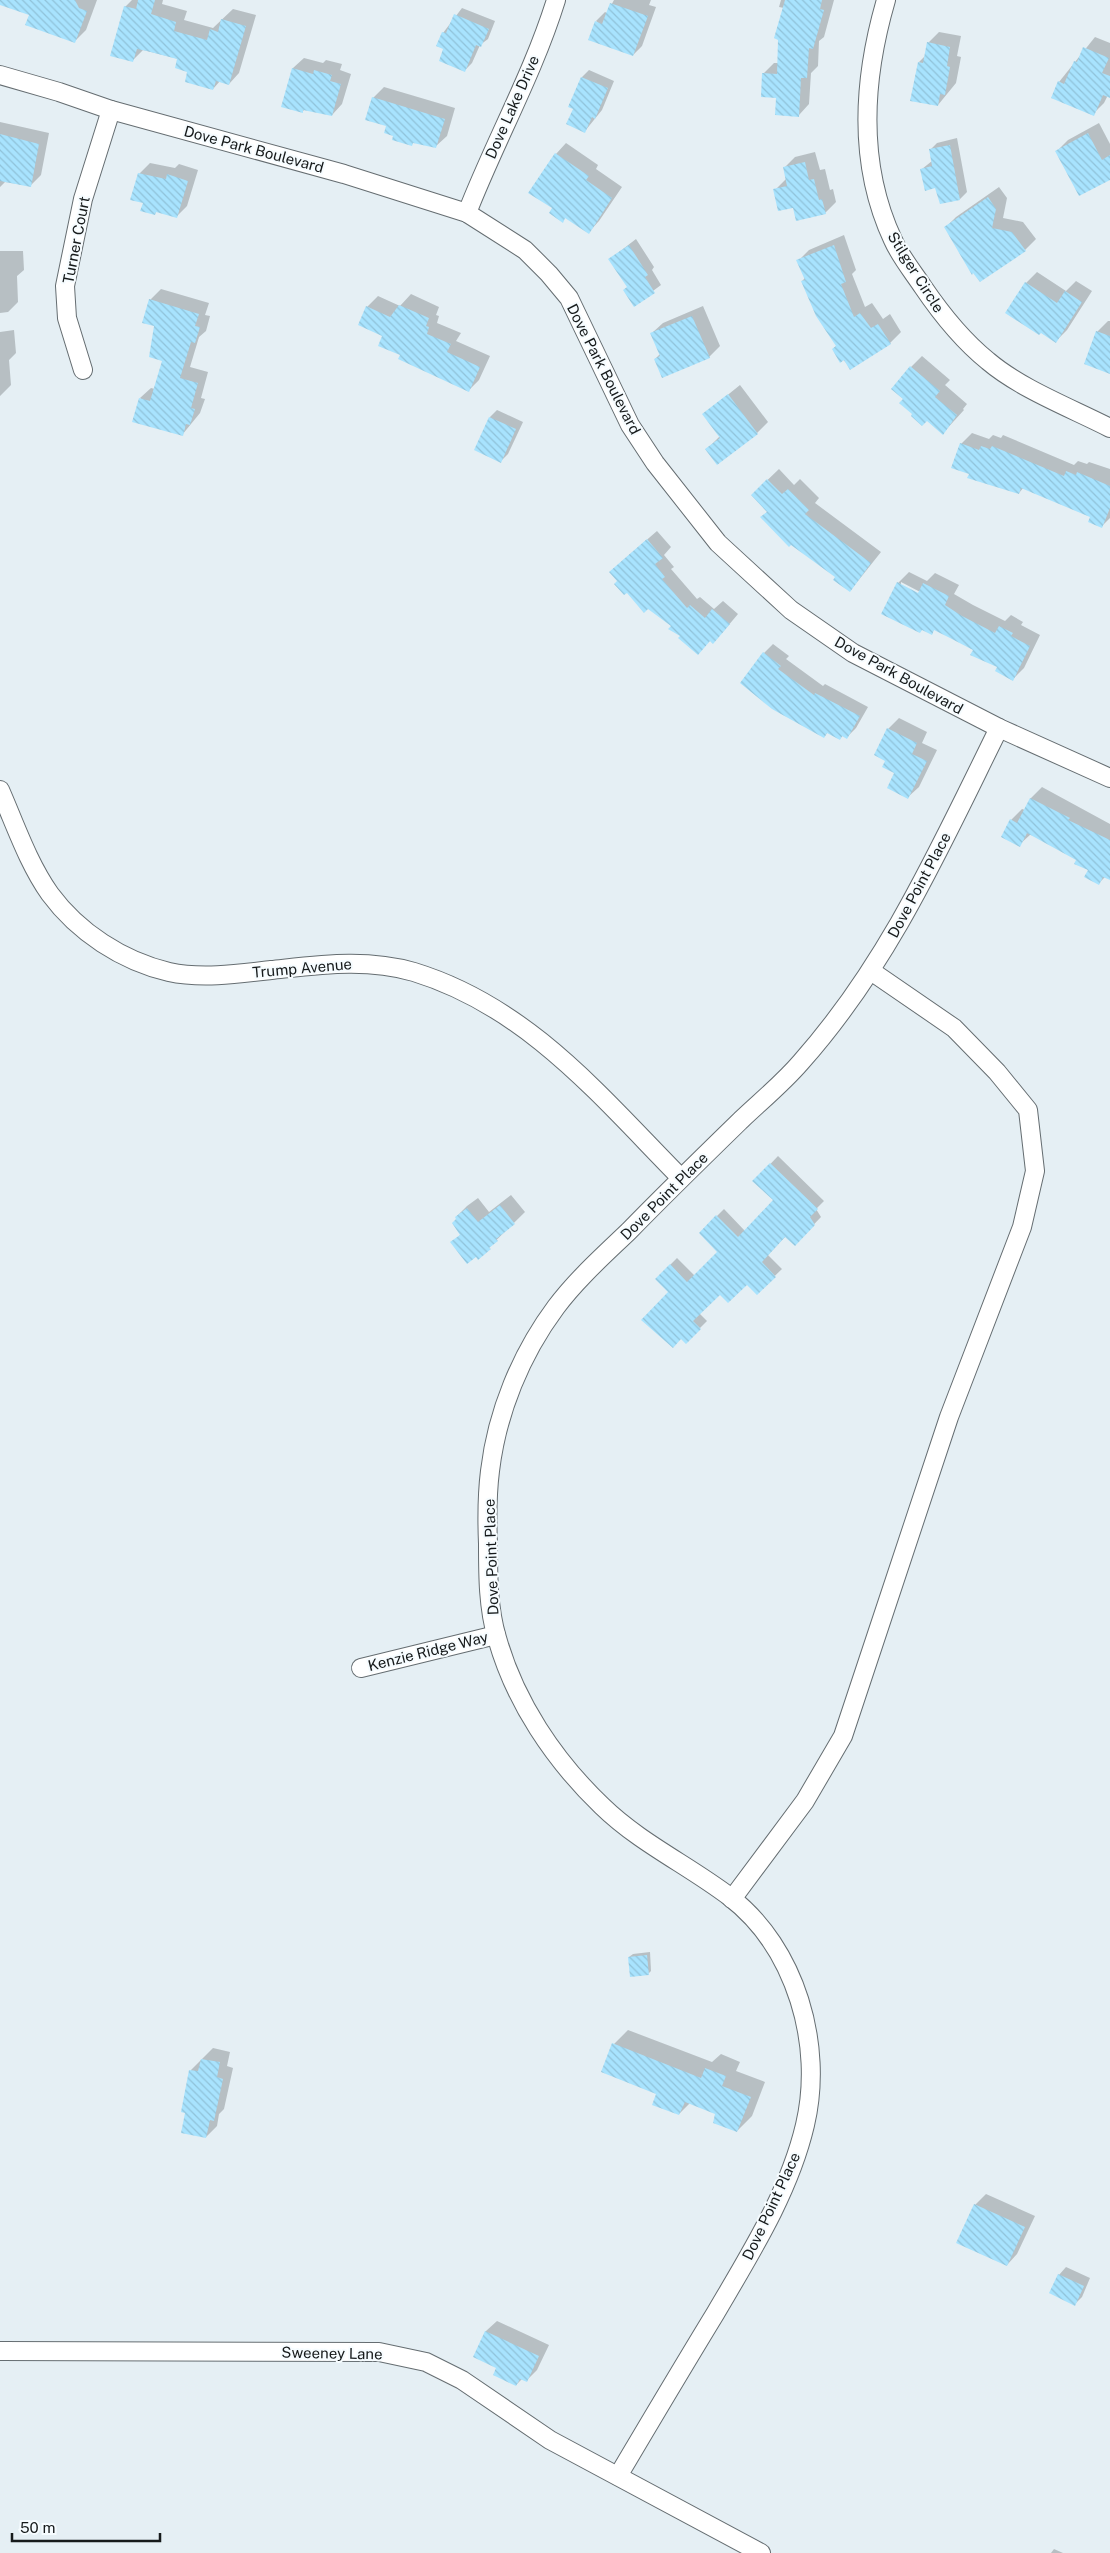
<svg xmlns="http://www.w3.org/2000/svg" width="1110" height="2553" font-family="'Public Sans',sans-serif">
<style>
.shadow{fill:#0003;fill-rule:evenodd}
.building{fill:url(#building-back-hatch)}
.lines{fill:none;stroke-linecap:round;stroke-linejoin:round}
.minor-casing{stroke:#656d71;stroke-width:20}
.minor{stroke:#fff;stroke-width:18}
.labels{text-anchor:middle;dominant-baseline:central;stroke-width:4;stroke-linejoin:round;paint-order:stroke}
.street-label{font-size:15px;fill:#161a1b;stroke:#f6fcff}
</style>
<defs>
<pattern id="building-back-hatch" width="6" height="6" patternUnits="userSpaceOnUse" patternTransform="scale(1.25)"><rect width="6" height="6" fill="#a8e3fe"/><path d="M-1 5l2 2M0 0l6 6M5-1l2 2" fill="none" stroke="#90c2d9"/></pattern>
</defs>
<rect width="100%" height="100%" fill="#e5eff4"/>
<g class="shadow">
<polygon points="17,0 97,0 86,30 75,41 30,14"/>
<polygon points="132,0 163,0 162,4 187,11 184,20 213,28 233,9 256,15 239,73 229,84 220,81 213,89 189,71 179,59 143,50 132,61 125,7"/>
<polygon points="614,0 651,0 649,5 656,7 642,46 633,55 596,21 605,12 607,13"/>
<polygon points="781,0 834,0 824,37 819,41 818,66 811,73 809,104 799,115 777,96 763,74 774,63 778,63 784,8 779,7"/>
<polygon points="462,8 495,21 488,39 480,45 472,63 465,70 445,48 443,33"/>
<polygon points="939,32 961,36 957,56 961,57 956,83 938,105 919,62 926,55 928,43"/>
<polygon points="1095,37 1110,43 1110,91 1104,103 1093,114 1059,82"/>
<polygon points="304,58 323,63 326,60 342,64 340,70 351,74 342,104 332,115 305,109 302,112 293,68"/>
<polygon points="589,70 614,81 602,110 585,131 575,109 570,107 582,77"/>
<polygon points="384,87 455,108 447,136 436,146 393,139 394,135 373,98"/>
<polygon points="0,122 49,133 41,175 30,186 5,182 0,187"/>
<polygon points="1099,123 1110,144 1110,178 1057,151 1068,140"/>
<polygon points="957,138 967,192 960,199 936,187 922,169 932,161 930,150 937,143"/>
<polygon points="566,143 598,165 596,169 622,187 599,221 589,232 566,217 562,221 553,208 556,154"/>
<polygon points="815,152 820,170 825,169 830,190 833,189 836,202 825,213 794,206 775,190 786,179 784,168 795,157"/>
<polygon points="150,163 175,168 179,164 198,170 187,206 176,217 157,211 155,214 144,203 139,174"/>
<polygon points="999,187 1007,198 1003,218 1023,222 1036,239 1025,250 945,228 956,217"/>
<polygon points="844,235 856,270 852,274 865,307 872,303 883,319 890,314 901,332 890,343 851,368 833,349 837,345 802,281 805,278 798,261 809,250"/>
<polygon points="636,239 654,267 652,270 661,285 634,305 628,287 610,259"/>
<polygon points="0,251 23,251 24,270 17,276 18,302 8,312 0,313"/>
<polygon points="1037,272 1066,291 1076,281 1092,291 1067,330 1056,341 1007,313 1026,283"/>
<polygon points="161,289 209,303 205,315 210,316 206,331 199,337 190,367 208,372 201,398 205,399 200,413 182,435 140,398 151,388 155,389 164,360 150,300"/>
<polygon points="411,294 439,307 436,315 439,316 437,323 461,333 456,341 490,356 479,380 469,390 402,355 384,336 367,307 378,296 400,306"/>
<polygon points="703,306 720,346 709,357 655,359 660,354 652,333 663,323"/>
<polygon points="1108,321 1110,321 1110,373 1097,332"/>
<polygon points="14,330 16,353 9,360 11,385 0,396 0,332"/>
<polygon points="922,356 950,380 945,385 967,404 963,409 964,410 943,433 905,399 911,367"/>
<polygon points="740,385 768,422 757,433 707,449 720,436 704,414"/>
<polygon points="497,410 523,422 508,454 501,461 490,417"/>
<polygon points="972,433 989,439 993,435 1001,438 1003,435 1074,465 1078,461 1087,464 1089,462 1110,469 1110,518 1102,526 1092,516 1024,487 1019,493 970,474 961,444"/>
<polygon points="779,469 794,485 800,479 819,498 815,503 881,552 850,591 837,577 762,517 768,511 752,495"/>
<polygon points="657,531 671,547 664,555 674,567 671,569 697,599 700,597 714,609 723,601 738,614 722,633 711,640 682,635 619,581 620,563"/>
<path d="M 909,572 L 927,581 L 935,573 L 959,585 L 954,594 L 973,605 L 1005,621 L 1011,615 L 1023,622 L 1021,625 L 1040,635 L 1024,668 L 1013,679 L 975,649 L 935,629 L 931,633 L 898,583 ZM 901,582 L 924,594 L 923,597 L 901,585 Z"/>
<polygon points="773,644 789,656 786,659 823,686 825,684 868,707 856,728 847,737 843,735 840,739 828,732 824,737 764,653"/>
<polygon points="899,718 927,732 922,743 937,750 919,787 908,797 887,760 888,729"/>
<polygon points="1042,787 1110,824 1110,879 1105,877 1099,883 1078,859 1031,834 1019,845 1011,820 1022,809 1025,810 1031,798"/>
<polygon points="778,1156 824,1201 816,1209 821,1217 795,1244 786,1236 768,1255 782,1269 757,1293 747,1283 720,1293 699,1313 707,1321 686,1342 670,1292 656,1279 677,1258 695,1276 719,1252 700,1233 724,1209 745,1231 774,1200 754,1181"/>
<polygon points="511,1195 525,1212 478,1258 452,1243 461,1234 456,1217 467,1206 478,1198 489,1212"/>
<polygon points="650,1952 651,1971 648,1974 629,1957 633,1954"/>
<polygon points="628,2030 712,2062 721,2054 740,2062 736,2071 765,2082 752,2116 737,2131 716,2113 690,2103 679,2114 614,2044"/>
<polygon points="213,2048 230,2052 227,2066 233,2068 224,2109 219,2114 217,2126 206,2137 186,2112 182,2111 191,2070"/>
<polygon points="986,2194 1035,2216 1017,2254 1007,2265 975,2205"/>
<polygon points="1066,2267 1090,2278 1082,2297 1075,2304 1059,2275"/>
<polygon points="497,2321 549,2345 537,2370 526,2381 522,2379 516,2385 498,2368 474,2356 486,2331"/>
<polygon points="1054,2549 1063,2553 1051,2553"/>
</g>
<g class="building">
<polygon points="0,0 75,0 79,8 87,11 75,43 25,25 29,15 0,5"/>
<polygon points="138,0 155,0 151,14 176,22 174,31 207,40 210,29 218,32 221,19 246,26 229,85 216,81 213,90 185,82 187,72 175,68 177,59 147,51 137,49 133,62 110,56 124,6 136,9"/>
<polygon points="785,0 822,0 820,9 824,10 813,49 809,48 807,78 801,78 799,117 775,115 776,98 761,97 762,73 777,74 778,40 774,38"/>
<polygon points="610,3 648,16 633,56 588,40 595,21 602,24"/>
<polygon points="454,14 489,29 481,47 476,45 465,72 439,61 443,49 436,46 442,32 446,33"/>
<polygon points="927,42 950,47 947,66 950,67 945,95 940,94 938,106 910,101 918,62 923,63"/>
<polygon points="1083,47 1109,58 1102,73 1110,76 1110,98 1103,95 1094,116 1051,98 1058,81 1064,84 1074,61 1077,62"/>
<polygon points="292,68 313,74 314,70 332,75 330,81 341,84 332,116 303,110 303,113 281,107"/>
<polygon points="581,77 608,88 595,119 592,117 585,133 566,124 573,109 568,107"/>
<polygon points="372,97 445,119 436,148 413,143 412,146 392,140 393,136 384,133 386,126 365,120"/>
<polygon points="1088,133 1102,160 1110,155 1110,180 1079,196 1055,151"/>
<polygon points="0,134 39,144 31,187 0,181"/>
<polygon points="950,145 960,200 940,204 935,188 925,191 920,169 932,166 929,149"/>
<polygon points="555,153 589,176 586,180 612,198 589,234 565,218 563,223 549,213 552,208 528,193"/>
<polygon points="805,162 809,180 814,179 819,200 822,199 826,214 796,221 793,208 778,211 773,189 787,186 783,167"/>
<polygon points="138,173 166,179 167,174 188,181 177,218 156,212 155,215 140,211 143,203 130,200"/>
<polygon points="988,197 996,209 992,228 1012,232 1026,251 980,282 973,273 972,275 944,227"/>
<polygon points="629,245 648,275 645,277 655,293 634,307 623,290 627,287 608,259"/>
<polygon points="834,245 846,282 841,284 854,317 860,313 871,328 878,324 891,344 850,370 844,360 840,363 832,349 836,346 816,316 801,281 805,280 796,260"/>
<polygon points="1025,282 1057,303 1065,291 1082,302 1056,343 1041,333 1039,335 1005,313"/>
<polygon points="149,299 199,314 195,326 200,327 195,343 191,342 180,378 198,383 191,408 195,409 190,425 186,424 183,436 132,422 139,398 150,401 162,361 149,357 154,326 142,323"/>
<polygon points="399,305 429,318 426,326 429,327 427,334 451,344 447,352 480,367 469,392 398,359 400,355 378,346 382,336 358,325 366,306 390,317"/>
<polygon points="692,316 710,358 662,378 654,359 660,356 650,333"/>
<polygon points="1096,331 1110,336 1110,374 1084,364"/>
<polygon points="910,366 940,391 935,397 957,415 943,435 927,421 922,426 911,416 912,414 899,403 903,399 891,389"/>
<polygon points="728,394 758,434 717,465 705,449 720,438 702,414"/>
<polygon points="489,417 516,429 501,463 474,450"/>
<polygon points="960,443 979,450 981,446 990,449 992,446 1064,476 1066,471 1076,475 1077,472 1110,486 1110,508 1102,528 1088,522 1090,517 1021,488 1019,494 967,478 969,474 951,468"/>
<polygon points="767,479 782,494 788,489 809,510 805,514 871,563 850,592 833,580 835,577 791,545 789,547 760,517 767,512 751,495"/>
<polygon points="647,539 663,558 655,564 665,577 662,579 687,608 690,605 705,618 712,609 730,624 713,644 710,641 698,655 678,638 680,636 668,629 671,626 648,609 644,613 627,593 624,595 614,584 617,581 609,572"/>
<polygon points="897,582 918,593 923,583 949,596 945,605 962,616 995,633 999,626 1013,633 1011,636 1030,646 1013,681 995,671 997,667 970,655 973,650 950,638 934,630 932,635 922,630 920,633 881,614"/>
<polygon points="763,652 781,666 778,669 814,695 815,693 860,716 847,739 842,736 840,740 827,733 824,738 772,709 740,683"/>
<polygon points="887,728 917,743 912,754 927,761 908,799 887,788 894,773 882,767 885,761 874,755"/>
<polygon points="1030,798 1070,818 1068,820 1110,840 1110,880 1103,877 1099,885 1084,877 1088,870 1074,864 1076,860 1027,833 1020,847 1001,837 1010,819 1017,823"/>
<polygon points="770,1163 818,1209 810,1217 815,1225 795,1246 785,1237 762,1262 776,1277 757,1295 747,1285 728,1303 720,1295 693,1321 701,1329 686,1344 681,1339 673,1348 641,1320 668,1292 655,1279 670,1264 687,1282 717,1252 699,1233 716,1215 738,1237 773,1200 752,1181"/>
<polygon points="500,1205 515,1224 496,1239 498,1241 489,1248 491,1249 478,1260 476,1257 467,1264 450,1242 460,1235 452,1223 456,1219 455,1217 467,1208 478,1222"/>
<polygon points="647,1955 649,1975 630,1977 628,1957"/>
<polygon points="612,2043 701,2078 705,2068 726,2076 722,2086 751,2097 737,2132 713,2123 715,2114 685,2102 679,2115 652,2105 656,2094 601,2072"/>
<polygon points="201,2059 220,2062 217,2077 223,2079 214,2121 210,2120 206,2138 181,2133 185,2113 181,2112 189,2070 198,2071"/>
<polygon points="974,2204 1025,2227 1007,2266 956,2243"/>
<polygon points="1058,2274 1084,2286 1075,2306 1049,2293"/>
<polygon points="485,2331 539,2356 527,2382 520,2379 516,2386 493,2375 496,2368 473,2357"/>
</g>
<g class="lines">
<defs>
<g id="minor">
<path d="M 886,0 C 863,79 857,163 893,240 C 900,256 913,272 923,287 C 942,315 962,340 988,361 C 1021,389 1071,408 1110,428"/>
<polyline points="0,75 59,92 111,110 344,174 467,213 525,250 549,274 569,298 630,425 655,463 718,543 791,610 853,653 999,728 1110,778"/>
<path d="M 467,213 C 495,141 533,74 556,0"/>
<polyline points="83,370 67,318 65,286 83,199 111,110"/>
<path d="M 0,790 C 15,824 28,863 50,894 C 78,932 122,961 169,972 C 201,979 238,974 271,970 C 319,965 366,958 414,972 C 528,1007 600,1096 681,1178"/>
<polyline points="361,1668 496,1635"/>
<polyline points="732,1899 805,1801 843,1736 949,1417 1022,1227 1035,1171 1028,1110 997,1072 954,1028 871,971"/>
<polyline points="0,2351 379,2352 426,2362 462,2380 550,2440 761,2553"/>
<path d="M 618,2476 C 650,2422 682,2368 715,2314 C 750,2254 789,2193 805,2125 C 824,2045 796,1948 730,1897 C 688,1865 640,1843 602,1806 C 554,1760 515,1702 497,1638 C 488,1608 488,1575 488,1544 C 487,1520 487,1495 490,1471 C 497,1412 521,1354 556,1307 C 577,1279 604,1255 629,1231 C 666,1193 703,1157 741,1120 C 761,1101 783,1083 801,1062 C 889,963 941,845 999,728"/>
</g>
</defs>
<use href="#minor" class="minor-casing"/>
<use href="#minor" class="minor"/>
</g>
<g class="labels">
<g class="street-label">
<text transform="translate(512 107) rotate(-66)">Dove Lake Drive</text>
<text transform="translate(254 149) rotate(15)">Dove Park Boulevard</text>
<text transform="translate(76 240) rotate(-79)">Turner Court</text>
<text transform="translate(916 272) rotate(58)">Stilger Circle</text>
<text transform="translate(604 369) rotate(63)">Dove Park Boulevard</text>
<text transform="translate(899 675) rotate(29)">Dove Park Boulevard</text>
<text transform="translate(919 885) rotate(-62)">Dove Point Place</text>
<text transform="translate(302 968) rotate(-5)">Trump Avenue</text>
<text transform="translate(664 1196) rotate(-45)">Dove Point Place</text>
<text transform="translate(491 1557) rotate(-92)">Dove Point Place</text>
<text transform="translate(428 1651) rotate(-14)">Kenzie Ridge Way</text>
<text transform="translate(771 2206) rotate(-65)">Dove Point Place</text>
<text transform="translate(332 2353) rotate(1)">Sweeney Lane</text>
</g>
</g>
<path d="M12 2533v8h148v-8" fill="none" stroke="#161a1b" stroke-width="2.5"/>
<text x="20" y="2533" font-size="15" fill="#161a1b" stroke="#f6fcff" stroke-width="4" paint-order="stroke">50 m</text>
</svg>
